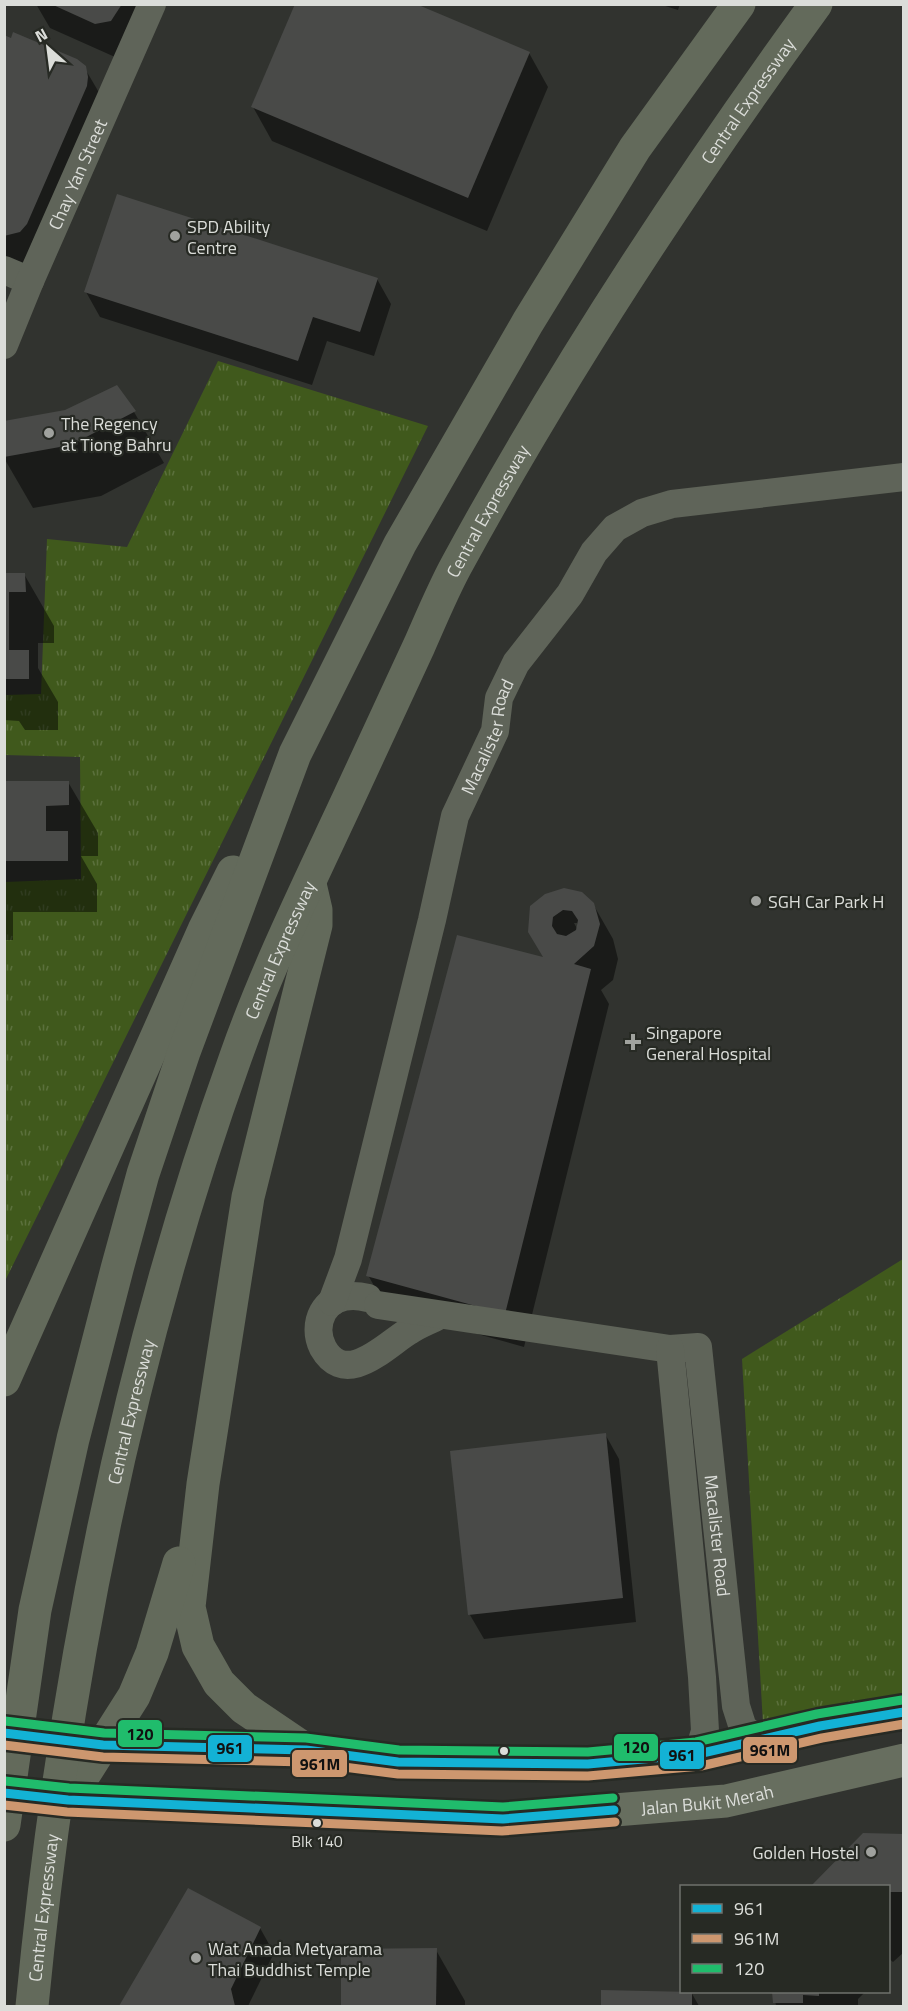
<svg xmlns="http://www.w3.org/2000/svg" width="908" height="2011" font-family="'Titillium Web',sans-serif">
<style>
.grass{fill:url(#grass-tufts)}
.shadow{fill:#0007;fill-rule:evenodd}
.building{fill:#494a48;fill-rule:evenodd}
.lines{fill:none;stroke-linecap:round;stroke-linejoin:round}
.minor{stroke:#5f6459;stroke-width:28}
.major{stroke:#676e5f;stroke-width:33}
.highway{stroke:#636a5b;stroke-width:33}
.bus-1-casing{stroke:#272a24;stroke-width:14}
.bus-2-casing{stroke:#272a24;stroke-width:14}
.bus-3-casing{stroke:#272a24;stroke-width:14}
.bus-1{stroke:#13b2d5;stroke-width:9}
.bus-2{stroke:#cd976f;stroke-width:9}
.bus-3{stroke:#20bc6c;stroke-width:9}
.poi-dot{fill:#a0a29e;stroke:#272a24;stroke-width:2}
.bus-dot{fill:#dbddd9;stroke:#272a24;stroke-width:2}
.labels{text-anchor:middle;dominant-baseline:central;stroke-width:4.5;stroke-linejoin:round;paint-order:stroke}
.bus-label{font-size:16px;fill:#dbddd9;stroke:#272a24}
.street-label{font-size:18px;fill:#dbddd9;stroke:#272a24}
.poi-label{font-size:18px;fill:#dbddd9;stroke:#272a24;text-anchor:start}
.line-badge{stroke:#272a24;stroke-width:2}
.pale-badge-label{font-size:16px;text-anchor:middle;font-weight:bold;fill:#111}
</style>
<defs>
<pattern id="grass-tufts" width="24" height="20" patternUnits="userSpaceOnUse" patternTransform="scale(1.5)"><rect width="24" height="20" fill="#40591c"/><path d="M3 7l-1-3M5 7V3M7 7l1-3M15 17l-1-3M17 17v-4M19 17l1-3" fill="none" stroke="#5b703c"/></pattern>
</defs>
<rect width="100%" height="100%" fill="#31332f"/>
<g class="grass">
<polygon points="218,361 428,426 5,1281 5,882 81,879 80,757 5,755 5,695 41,694 47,539 127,547"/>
<polygon points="903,1259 903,1695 763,1724 742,1359"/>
</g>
<g class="shadow">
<polygon points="36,4 156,4 115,57 50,28"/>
<polygon points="659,4 680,4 678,10"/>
<polygon points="4,37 84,67 104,101 24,269 4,261"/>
<polygon points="529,53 548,87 487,231 272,141 253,107"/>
<polygon points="377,279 391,304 374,356 327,341 312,385 100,317 86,292"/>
<polygon points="134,412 164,463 101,496 33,508 4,458 4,422"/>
<polygon points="4,574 24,574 54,626 54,643 38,643 38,668 58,702 58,730 25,730 19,721 4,720"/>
<polygon points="4,782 68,782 98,833 98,856 81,856 97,884 97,912 13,912 13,940 4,940"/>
<path d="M 593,904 L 613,939 L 618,959 L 613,980 L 601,990 L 609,1004 L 524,1347 L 387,1309 L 368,1275 L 545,959 L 532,907 ZM 574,923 L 577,923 L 580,934 Z"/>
<polygon points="605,1434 619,1459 636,1622 484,1639 470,1615 452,1452"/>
<polygon points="864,1835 904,1835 904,1952 893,1962 888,1958 888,1886 813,1886"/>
<polygon points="188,1890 260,1928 274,1953 248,2006 120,2006"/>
<polygon points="343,1950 436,1950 465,2001 465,2006 342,2006"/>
<polygon points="603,1992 691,1992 699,2006 602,2006"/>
<polygon points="774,1992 865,1992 858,1999 858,2006 776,2006"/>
</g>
<g class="building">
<polygon points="51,4 122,4 111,21 95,24"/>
<polygon points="295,4 416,4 530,52 468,198 251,107"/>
<polygon points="13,32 77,59 86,66 88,77 87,86 27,224 20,232 4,236 4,35 11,38"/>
<polygon points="117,194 378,278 360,332 313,317 298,361 84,292"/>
<polygon points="117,385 136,411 71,445 4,457 4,421 65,410"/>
<polygon points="4,573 25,573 26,592 9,592 9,650 29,650 29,679 4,679"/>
<polygon points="5,781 69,781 69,805 46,806 46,831 68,831 68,861 5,861"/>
<path d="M 564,888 L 582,892 L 594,903 L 600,924 L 594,946 L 574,964 L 591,969 L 505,1314 L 366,1276 L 457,935 L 543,957 L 528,932 L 530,906 L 545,894 ZM 563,910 L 572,911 L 578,920 L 576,930 L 566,936 L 557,934 L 552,926 L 553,917 Z"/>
<polygon points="606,1433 623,1598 468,1615 450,1451"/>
<polygon points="863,1833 904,1834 904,1892 888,1892 888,1886 811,1886"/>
<polygon points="188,1888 261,1927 231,1989 235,2006 119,2006"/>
<polygon points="437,1948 436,2006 341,2006 341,1949"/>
<polygon points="601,1990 692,1992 692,2006 601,2006"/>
<polygon points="772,1992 819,1992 819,1996 803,1995 803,2003 773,2003"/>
</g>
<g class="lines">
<g class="minor">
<polyline points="4,270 30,281"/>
<path id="s1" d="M 4,345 L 30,281 L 152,4"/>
<path d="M 368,1298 C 351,1294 333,1295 323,1312 C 317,1323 317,1336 323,1348 C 346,1389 387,1344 409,1331 C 418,1325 429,1321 438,1316"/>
<path id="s2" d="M 332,1302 L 348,1259 L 432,920 L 455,816 L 495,731 L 499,698 L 516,663 L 570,594 L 594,552 L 615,528 L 642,513 L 672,504 L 904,477"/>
<path id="s3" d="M 378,1305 L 670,1349 L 698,1347 L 736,1706 L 743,1728 L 761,1741"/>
<polyline points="670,1349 702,1677 705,1731 698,1754"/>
</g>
<g class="major">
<polyline points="4,1733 103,1745 306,1750 398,1762 588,1764 698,1754 820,1726 904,1712"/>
<path id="s4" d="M 4,1793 L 68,1800 L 503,1819 L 726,1801 L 904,1760"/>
</g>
<g class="highway">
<polyline points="4,1380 204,930 233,872"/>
<polyline points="306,1750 244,1708 219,1683 198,1646 189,1607 203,1484 248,1197 316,925 316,910 310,884"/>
<polyline points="68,1800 134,1696 152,1653 179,1563"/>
<polyline points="4,1825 35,1610 73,1439 117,1269 143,1174 184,1052 295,754 400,544 528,322 635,148 739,4"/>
<path id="s5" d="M 32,2006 C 63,1684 126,1361 236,1056 C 267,968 311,879 350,795 C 373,745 396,695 419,646 C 431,619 442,592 456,566 C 562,371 685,184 816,4"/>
</g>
<defs>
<g id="bus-1">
<polyline points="4,1733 103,1745 306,1750 398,1762 588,1764 698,1754 820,1726 904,1712"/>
<polyline points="4,1793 68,1800 503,1819 614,1810"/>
</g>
<g id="bus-2">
<polyline points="4,1745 103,1757 305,1762 398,1774 588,1776 701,1766 822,1738 904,1724"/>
<polyline points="4,1805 67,1812 502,1831 615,1822"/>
</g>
<g id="bus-3">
<polyline points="5,1721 104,1733 306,1738 399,1750 588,1752 696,1742 817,1714 902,1700"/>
<polyline points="5,1781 69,1788 503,1807 613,1798"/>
</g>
</defs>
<use href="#bus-1" class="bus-1-casing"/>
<use href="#bus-2" class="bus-2-casing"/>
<use href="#bus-3" class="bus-3-casing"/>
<use href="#bus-1" class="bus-1"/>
<use href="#bus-2" class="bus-2"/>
<use href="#bus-3" class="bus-3"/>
</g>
<g class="poi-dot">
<circle cx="175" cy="236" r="6"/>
<circle cx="49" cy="433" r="6"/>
<circle cx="756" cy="901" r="6"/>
<path d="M630 1033h6v6h6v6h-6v6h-6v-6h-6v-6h6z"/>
<circle cx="871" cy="1852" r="6"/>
<circle cx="196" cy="1958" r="6"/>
</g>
<g class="bus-dot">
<circle cx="504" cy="1751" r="5"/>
<circle cx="317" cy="1823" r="5"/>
</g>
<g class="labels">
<g class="bus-label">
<text x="317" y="1841">Blk 140</text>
</g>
<g class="street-label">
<text stroke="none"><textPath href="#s5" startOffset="2061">Central Expressway</textPath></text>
<text stroke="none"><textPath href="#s1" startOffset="186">Chay Yan Street</textPath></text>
<text stroke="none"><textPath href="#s5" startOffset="1575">Central Expressway</textPath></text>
<text stroke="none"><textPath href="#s2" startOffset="588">Macalister Road</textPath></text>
<text stroke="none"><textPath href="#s5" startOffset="1089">Central Expressway</textPath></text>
<text stroke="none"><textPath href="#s5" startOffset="603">Central Expressway</textPath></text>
<text stroke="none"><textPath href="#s3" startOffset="513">Macalister Road</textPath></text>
<text stroke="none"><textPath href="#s4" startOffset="705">Jalan Bukit Merah</textPath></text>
<text stroke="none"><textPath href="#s5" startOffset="99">Central Expressway</textPath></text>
</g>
<g class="poi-label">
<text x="187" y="226">SPD Ability<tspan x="187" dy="21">Centre</tspan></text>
<text x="61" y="423">The Regency<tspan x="61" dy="21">at Tiong Bahru</tspan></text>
<text x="768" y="901">SGH Car Park H</text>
<text x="646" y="1032">Singapore<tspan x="646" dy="21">General Hospital</tspan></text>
<text x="859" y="1852" text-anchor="end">Golden Hostel</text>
<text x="208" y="1948">Wat Anada Metyarama<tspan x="208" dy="21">Thai Buddhist Temple</tspan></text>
</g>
</g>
<g class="line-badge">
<rect x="117" y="1719" width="46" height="29" rx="6" fill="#20bc6c"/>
<rect x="613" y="1733" width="46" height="29" rx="6" fill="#20bc6c"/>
<rect x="207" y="1734" width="46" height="29" rx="6" fill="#13b2d5"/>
<rect x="742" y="1736" width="56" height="28" rx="6" fill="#cd976f"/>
<rect x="659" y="1741" width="46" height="29" rx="6" fill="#13b2d5"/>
<rect x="291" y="1749" width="57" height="29" rx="6" fill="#cd976f"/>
</g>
<g class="pale-badge-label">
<text x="140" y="1740">120</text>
<text x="636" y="1753">120</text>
<text x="230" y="1754">961</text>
<text x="770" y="1756">961M</text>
<text x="682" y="1761">961</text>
<text x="320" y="1770">961M</text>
</g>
<rect width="908" height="2011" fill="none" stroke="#dbddd9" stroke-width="12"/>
<rect x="680" y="1885" width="210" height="108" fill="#272a24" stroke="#6f726c" stroke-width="1.5"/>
<rect x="692" y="1904" width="30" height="9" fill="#13b2d5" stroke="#6f726c" stroke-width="1.5"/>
<text x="734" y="1915" font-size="18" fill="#dbddd9">961</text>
<rect x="692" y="1934" width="30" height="9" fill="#cd976f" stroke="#6f726c" stroke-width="1.5"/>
<text x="734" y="1945" font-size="18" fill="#dbddd9">961M</text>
<rect x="692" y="1964" width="30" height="9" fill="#20bc6c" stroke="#6f726c" stroke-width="1.5"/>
<text x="734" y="1975" font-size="18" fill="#dbddd9">120</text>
<g transform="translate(48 48) rotate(332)" stroke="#272a24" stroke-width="4.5" paint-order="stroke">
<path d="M0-4.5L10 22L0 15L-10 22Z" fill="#dbddd9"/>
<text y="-9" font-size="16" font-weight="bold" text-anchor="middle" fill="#dbddd9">N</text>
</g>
</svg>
